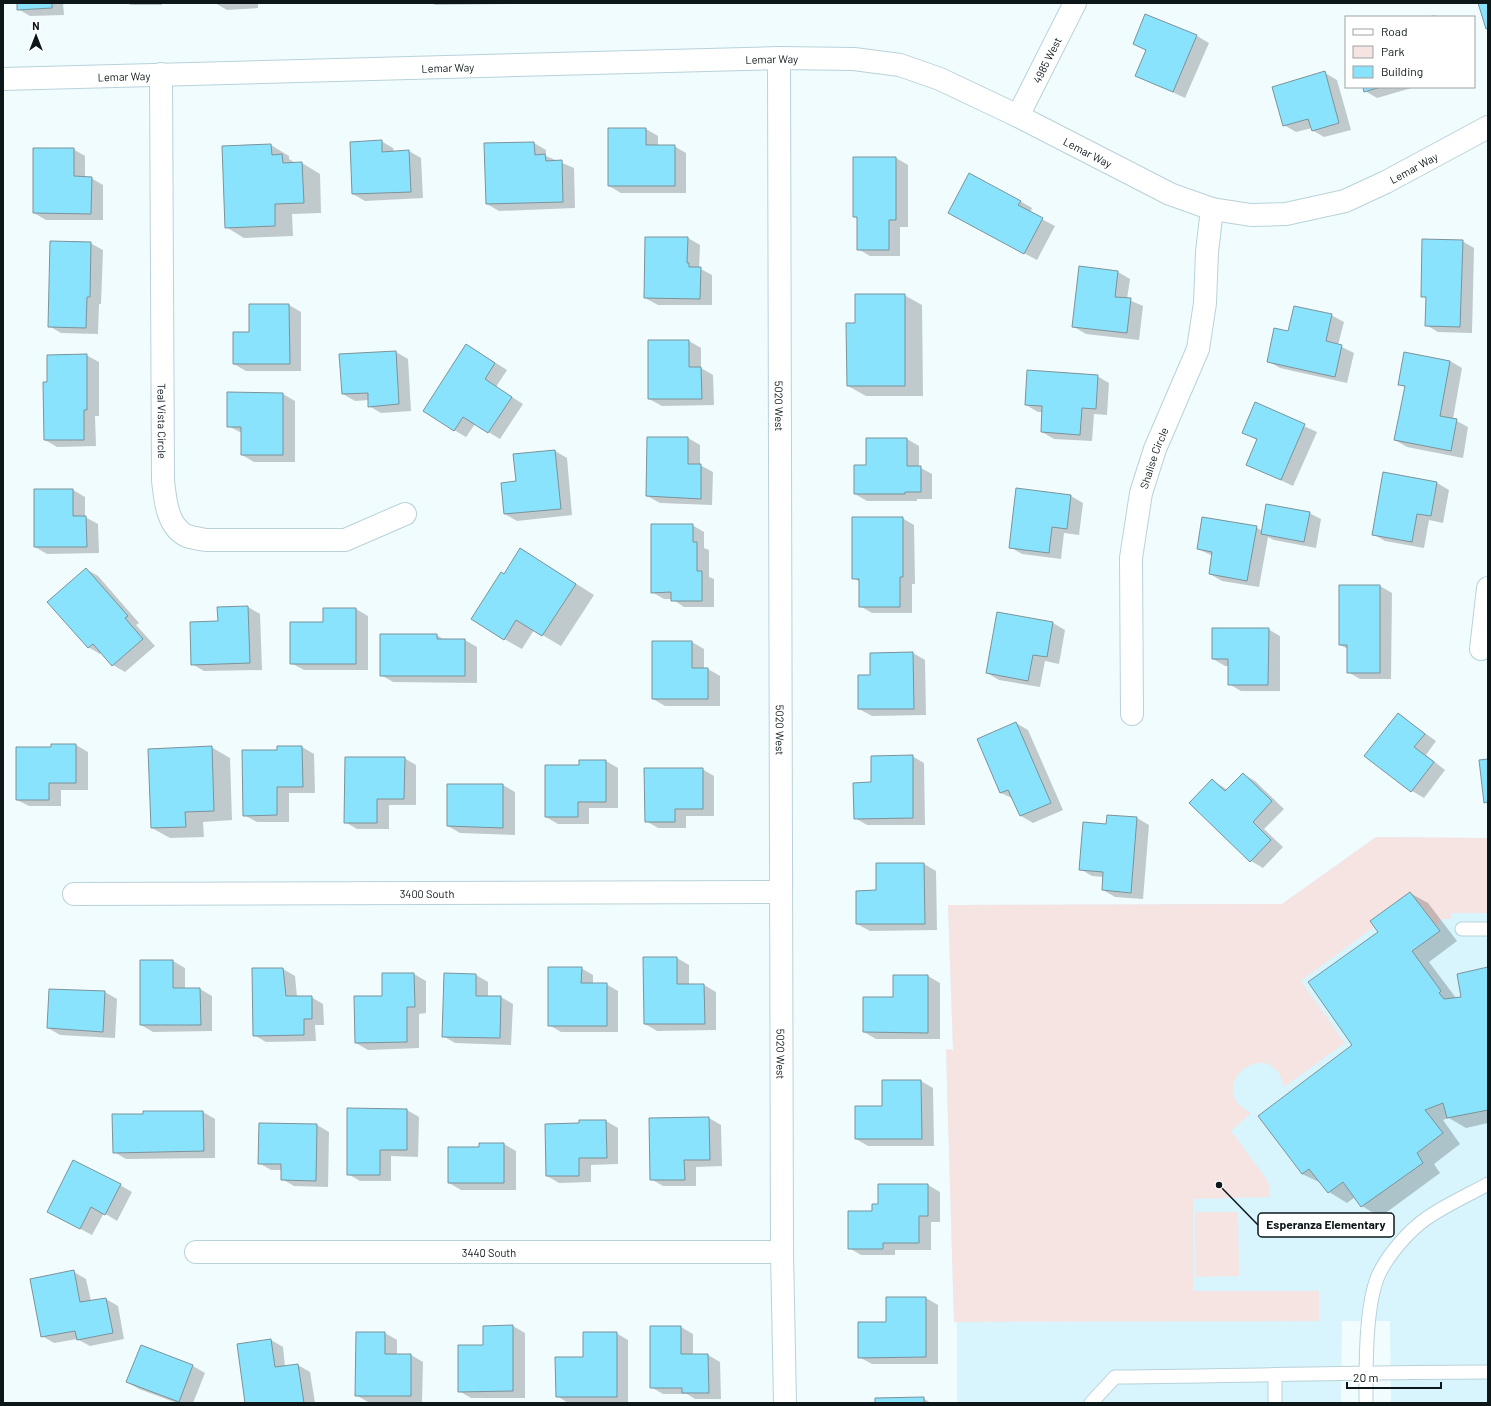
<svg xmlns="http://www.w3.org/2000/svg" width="1491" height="1406" font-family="Barlow,sans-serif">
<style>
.built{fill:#d8f4fd}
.green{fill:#f6e4e3}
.shadow{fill:#0003}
.building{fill:#8ae3fd;stroke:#7b939a}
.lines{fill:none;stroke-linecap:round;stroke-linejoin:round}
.service-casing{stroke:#b8d2da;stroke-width:15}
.minor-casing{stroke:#b8d2da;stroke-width:24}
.service{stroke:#fff;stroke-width:13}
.minor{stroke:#fff;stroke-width:22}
.labels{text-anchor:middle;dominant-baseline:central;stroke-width:3;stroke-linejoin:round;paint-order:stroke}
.street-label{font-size:11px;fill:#0d1719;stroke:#fff}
.leader{fill:none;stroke:#0d1719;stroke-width:1.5}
.callout-dot{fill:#0d1719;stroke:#fff;stroke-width:1.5}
.callout{fill:#fff;stroke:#0d1719;stroke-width:1.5}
.callout-label{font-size:12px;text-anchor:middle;font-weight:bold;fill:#0d1719}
</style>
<rect width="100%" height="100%" fill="#f1fcff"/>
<polygon class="built" points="1376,837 1488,838 1488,1403 1391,1403 1390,1321 1342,1321 1341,1403 957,1403 957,1323 954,1322 946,1049 953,1050 948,905 1282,904"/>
<g class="green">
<path d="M 1376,837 L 1488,838 L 1488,913 L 1451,913 L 1451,919 L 1442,919 L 1436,926 L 1410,892 L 1370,921 L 1374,927 L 1301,981 L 1345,1043 L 1284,1087 C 1271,1030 1200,1088 1251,1113 L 1231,1131 L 1265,1177 L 1269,1184 L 1270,1197 L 1193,1199 L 1193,1291 L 1319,1291 L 1319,1321 L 954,1322 L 946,1049 L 953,1050 L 948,905 L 1282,904 Z"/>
<polygon points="1195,1212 1238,1212 1239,1276 1196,1277"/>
</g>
<g class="shadow">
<polygon points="18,3 63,3 64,15 30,16 18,9"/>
<polygon points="127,3 162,3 162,5 131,5"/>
<polygon points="215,3 258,3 258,8 227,10"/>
<polygon points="432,3 512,3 512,4 435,5"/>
<polygon points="1146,15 1197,36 1209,43 1185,98 1136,75 1146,50 1134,43"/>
<polygon points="1434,15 1437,17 1428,17"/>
<polygon points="1325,73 1337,80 1351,130 1324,137 1312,130 1312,128 1296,132 1284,125"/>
<polygon points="1364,87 1415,87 1377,98 1365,91"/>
<polygon points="609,129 646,129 658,136 658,146 674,146 686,153 686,193 621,193 609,186"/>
<polygon points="381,141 393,148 394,152 409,151 421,158 423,198 365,201 353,194"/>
<polygon points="534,143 546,150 546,156 574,168 575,208 499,211 487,204"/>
<polygon points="271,145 289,156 289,159 297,164 302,163 320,174 321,213 292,214 293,236 244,238 226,227"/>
<polygon points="73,149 85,156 85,177 91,178 103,185 103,220 46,220 34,213"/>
<polygon points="896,158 908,165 908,227 900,227 900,256 870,256 858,249 858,219 854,217"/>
<polygon points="1020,201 1032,208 1030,213 1055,226 1037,260 961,220"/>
<polygon points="688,238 700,245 699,268 712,275 712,305 658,305 645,298"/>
<polygon points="1462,241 1474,248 1472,333 1438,332 1426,325 1427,299 1422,296"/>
<polygon points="90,243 103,250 101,304 99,304 98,334 61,333 49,326"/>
<polygon points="1118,272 1130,279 1127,299 1143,306 1139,340 1086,334 1074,327"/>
<polygon points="904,295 922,305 923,396 866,396 848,386 856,324"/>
<polygon points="289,305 301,312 301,371 246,371 234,364 250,333"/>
<polygon points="1331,315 1344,322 1338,345 1354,353 1347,383 1280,368 1268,361 1289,332"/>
<polygon points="689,341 701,348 701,368 713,375 714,405 662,406 649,399"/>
<polygon points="467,345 507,370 496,387 523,404 500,439 475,424 466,437 454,430"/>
<polygon points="396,352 408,359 411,411 381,413 369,406 369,400 355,401 343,394"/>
<polygon points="1405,353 1450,361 1462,368 1453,419 1468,427 1463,458 1407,447 1395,440 1405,387 1399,384"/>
<polygon points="86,355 99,362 99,416 95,416 96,446 57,447 45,440"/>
<polygon points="1097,376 1109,383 1107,415 1094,414 1092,441 1054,439 1042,432 1043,412 1038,412 1026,405"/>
<polygon points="283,394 295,401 295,462 254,462 242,455 242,433 228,426"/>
<polygon points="1256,404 1317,432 1293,486 1247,464 1257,440 1243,432"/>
<polygon points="688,438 700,445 700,465 713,472 712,505 660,503 647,496"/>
<polygon points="867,439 907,439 919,446 919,467 932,474 932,499 917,499 917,501 867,501 855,494 867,466"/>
<polygon points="555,451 567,458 572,515 517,521 505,514 517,482"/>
<polygon points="1384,474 1437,483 1449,490 1443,523 1429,520 1424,548 1385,541 1373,534"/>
<polygon points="1017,489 1071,496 1083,503 1079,535 1064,533 1061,559 1022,554 1010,547"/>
<polygon points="73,490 85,497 85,517 98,524 99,553 47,554 35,547"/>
<polygon points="1309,513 1321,519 1316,548 1274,540 1268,537 1259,587 1222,581 1210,574 1213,556 1198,549 1256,527 1262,531"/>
<polygon points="902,518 914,525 915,584 912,584 912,613 872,613 860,606 860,582 854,578"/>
<polygon points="692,525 704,532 704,548 709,550 709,577 714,579 714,607 684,607 672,599 664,599 652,592"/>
<polygon points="521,549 594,595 561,646 534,630 522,649 504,639 504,575"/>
<polygon points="86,569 98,576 139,623 136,625 155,646 125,672 113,665 102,653 100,654 88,647"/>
<polygon points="1380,586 1392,593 1391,679 1360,679 1348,672 1348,649 1340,645"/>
<polygon points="248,607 260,614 262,670 204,671 192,664 219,622"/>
<polygon points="356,609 368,616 368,670 304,670 291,663 324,623"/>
<polygon points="1053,623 1065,630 1059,664 1045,661 1040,687 999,680 987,673"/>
<polygon points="1268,629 1280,636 1280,691 1241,691 1229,684 1229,666 1225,666 1213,659"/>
<polygon points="437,635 444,640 465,640 477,647 477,683 393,682 381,675"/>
<polygon points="692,642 704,649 704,669 708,669 720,676 720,706 665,706 653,699"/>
<polygon points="913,653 925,660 926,715 872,716 859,709 871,676 871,654"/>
<polygon points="1398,714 1436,741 1426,755 1445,770 1424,798 1412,791 1366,756"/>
<polygon points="1016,723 1028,730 1063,810 1033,823 1021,816 1014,799 1001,793 978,740"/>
<polygon points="76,745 88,752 88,790 61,790 61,806 29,806 17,800 52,748"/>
<polygon points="211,747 230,758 232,820 203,822 204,837 170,838 152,828"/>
<polygon points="278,747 302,747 314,754 315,793 289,793 289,822 257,822 244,815 278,751"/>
<polygon points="912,756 924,763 925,825 867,825 855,818 872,783"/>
<polygon points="404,758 416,765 416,805 389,805 389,829 357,829 345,822"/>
<polygon points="606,761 618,768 618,808 589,808 589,824 558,824 546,817"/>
<polygon points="702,769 714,776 714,816 686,816 686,828 658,828 646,821"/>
<polygon points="1243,774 1255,781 1284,809 1264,829 1283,847 1263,868 1251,861 1212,780 1228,790"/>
<polygon points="503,785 515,792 515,835 460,833 448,826"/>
<polygon points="1108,816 1137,818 1149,825 1143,899 1115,897 1103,890 1104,877 1092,876 1080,869 1107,825"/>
<polygon points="877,864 924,864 936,871 937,930 870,931 857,924 877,891"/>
<polygon points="1410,893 1428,903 1457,941 1429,962 1456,998 1462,997 1488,968 1488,1123 1466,1128 1449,1118 1443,1120 1460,1144 1434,1164 1440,1173 1380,1217 1362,1206 1355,1197 1347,1203 1329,1192 1321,1183 1302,1174 1353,1045 1380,933"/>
<polygon points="644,958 677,958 689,965 689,985 704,985 716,992 716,1030 657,1031 645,1024"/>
<polygon points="141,961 173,961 185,968 185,989 200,989 212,996 212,1031 153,1032 141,1025"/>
<polygon points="581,968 593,975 593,984 606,984 618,991 618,1032 561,1032 549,1025"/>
<polygon points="283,969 295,976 297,997 311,997 323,1004 324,1025 315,1025 316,1041 266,1042 254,1035"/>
<polygon points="414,974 426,981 426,1013 419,1014 419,1048 368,1050 356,1043 383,997"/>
<polygon points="476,975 488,982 488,997 501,997 513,1004 511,1045 455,1043 443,1036"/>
<polygon points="894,976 928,976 940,983 940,1039 876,1039 864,1032 894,998"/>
<polygon points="105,992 117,999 115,1038 60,1035 48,1028"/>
<polygon points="883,1081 921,1081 933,1088 934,1146 868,1146 856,1139 883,1107"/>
<polygon points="407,1110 419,1117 418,1157 391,1156 391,1181 360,1181 348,1174"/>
<polygon points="203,1112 215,1119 215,1158 126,1159 114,1152"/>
<polygon points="709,1118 721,1125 722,1166 696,1167 696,1186 663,1186 651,1179"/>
<polygon points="606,1121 618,1128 618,1164 591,1165 591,1182 559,1183 547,1176 580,1124"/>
<polygon points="317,1125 329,1132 328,1187 294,1186 282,1179 282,1170 271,1170 259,1163"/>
<polygon points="504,1144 516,1151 516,1190 461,1190 449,1183 480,1148"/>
<polygon points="120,1185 132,1192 117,1221 104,1213 92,1235 48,1212"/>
<polygon points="879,1185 928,1185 940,1192 940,1222 931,1222 931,1250 895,1250 895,1255 861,1255 849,1248 879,1205"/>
<polygon points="74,1272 86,1279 91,1301 106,1299 118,1306 124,1339 90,1346 77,1339 54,1343 42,1336"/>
<polygon points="926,1298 938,1305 938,1364 872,1364 859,1357 887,1323"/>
<polygon points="513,1326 525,1333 525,1398 471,1398 459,1391 484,1346"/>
<polygon points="651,1327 681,1327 693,1334 693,1355 708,1355 720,1362 721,1399 695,1399 687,1394 663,1394 651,1387"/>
<polygon points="357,1333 385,1333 397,1340 397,1355 411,1355 423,1362 422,1402 368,1402 356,1395"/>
<polygon points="616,1333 628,1340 628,1403 568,1403 557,1396 584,1358"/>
<polygon points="271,1340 283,1347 285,1367 298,1365 310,1372 315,1403 246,1403"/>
<polygon points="141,1346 193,1366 205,1373 193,1403 177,1403 139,1389 127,1382"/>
<polygon points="923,1398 931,1403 876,1403"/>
</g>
<g class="building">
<polygon points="17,3 52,3 52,8 17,10"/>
<polygon points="1478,3 1488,3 1488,28 1486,29"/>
<polygon points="1145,14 1197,35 1173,92 1135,76 1146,50 1133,44"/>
<polygon points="1325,71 1339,123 1312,131 1308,119 1283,126 1272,87"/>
<polygon points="1363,87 1381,87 1364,92"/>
<polygon points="608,128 646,128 646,145 675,145 675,186 608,186"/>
<polygon points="382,140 382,152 409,150 411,192 352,194 350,142"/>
<polygon points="534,142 535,155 545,154 546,161 562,160 563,202 486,204 484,143"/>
<polygon points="271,144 272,155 282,154 283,163 302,162 304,203 275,204 275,226 225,228 222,146"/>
<polygon points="33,148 74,148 74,176 92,177 91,214 33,213"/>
<polygon points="853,157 896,157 896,220 889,220 889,250 857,250 857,217 853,217"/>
<polygon points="969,173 1021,201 1018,205 1043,218 1024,254 948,213"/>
<polygon points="645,237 688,237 687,263 689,263 689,267 701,267 700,299 644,298"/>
<polygon points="1422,239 1463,240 1460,327 1425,326 1426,297 1421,297"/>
<polygon points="50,241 91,242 90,297 87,297 86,328 48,327"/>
<polygon points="1079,266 1118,271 1115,297 1131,298 1127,333 1072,327"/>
<polygon points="855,294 905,294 905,386 847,386 846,323 855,323"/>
<polygon points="249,304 289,304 290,364 233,364 233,332 249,332"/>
<polygon points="1294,306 1332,314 1326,341 1342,345 1335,377 1267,362 1274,328 1288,331"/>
<polygon points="648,340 689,340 689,367 701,367 702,399 648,399"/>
<polygon points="466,344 495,363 485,379 512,397 488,433 463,417 454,431 423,411"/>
<polygon points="396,351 399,404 368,407 368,393 342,394 339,354"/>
<polygon points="1404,352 1450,361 1440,416 1457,419 1451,451 1394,440 1405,386 1398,385"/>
<polygon points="87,354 87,410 84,410 84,440 44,440 43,382 47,382 47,355"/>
<polygon points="1027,370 1098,375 1096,409 1082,408 1080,435 1041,432 1042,406 1025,405"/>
<polygon points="227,392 283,393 283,455 241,455 241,427 227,427"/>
<polygon points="1255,402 1305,424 1281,480 1246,465 1257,439 1242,433"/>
<polygon points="647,437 688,437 688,464 701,464 701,499 646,496"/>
<polygon points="866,438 907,438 907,466 921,466 921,492 905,492 905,494 854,494 854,465 866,465"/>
<polygon points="555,450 561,509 504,514 501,483 516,481 513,454"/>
<polygon points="1383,472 1437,482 1431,516 1417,514 1412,542 1372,535"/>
<polygon points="1016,488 1071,495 1067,529 1052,527 1049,553 1009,548"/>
<polygon points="34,489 73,489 73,516 86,516 87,547 34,547"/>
<polygon points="1266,504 1310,512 1304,542 1261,534"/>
<polygon points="852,517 903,517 903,577 900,577 900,607 859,607 859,579 852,579"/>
<polygon points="1202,517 1257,526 1247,581 1209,574 1212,552 1197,549"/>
<polygon points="651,524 693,524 693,542 697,542 697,571 702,571 702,601 671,601 671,592 651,593"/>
<polygon points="520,548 576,584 542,636 516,620 504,640 471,619 501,572 504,574"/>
<polygon points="86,568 128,616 125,618 143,639 112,666 93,644 88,648 47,602"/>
<polygon points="1339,585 1380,585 1380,673 1347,673 1347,645 1339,645"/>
<polygon points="248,606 250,663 191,665 190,622 218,621 217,607"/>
<polygon points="323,608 356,608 356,664 290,664 290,622 323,622"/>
<polygon points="997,612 1053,622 1047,657 1033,655 1028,681 986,673"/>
<polygon points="1212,628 1269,628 1268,685 1228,685 1228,659 1212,659"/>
<polygon points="380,634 437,634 437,639 465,639 465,676 380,676"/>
<polygon points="652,641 692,641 692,668 708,668 708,699 652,699"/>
<polygon points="913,652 914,709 858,709 858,675 870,675 870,653"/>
<polygon points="1398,713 1425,734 1414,747 1434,762 1411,792 1364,756"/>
<polygon points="1016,722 1051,803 1020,816 1008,790 1000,793 977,739"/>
<polygon points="51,744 76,744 76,783 49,783 49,800 16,800 16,747 51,747"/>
<polygon points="212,746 214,811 185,812 186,827 151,828 148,749"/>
<polygon points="277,746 302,746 303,787 277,787 277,815 243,816 242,750 277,750"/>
<polygon points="913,755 913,818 854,819 853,783 871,782 871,756"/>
<polygon points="345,757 405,757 404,799 377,799 377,823 344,823"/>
<polygon points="1488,759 1488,802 1484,803 1479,760"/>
<polygon points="579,760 606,760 606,802 578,802 578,817 545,817 545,765 579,765"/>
<polygon points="644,768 703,768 703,809 675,809 675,822 645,822"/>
<polygon points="1243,773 1272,801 1253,822 1271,840 1250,862 1189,803 1212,779 1225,791"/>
<polygon points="447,784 503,784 503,828 447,826"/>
<polygon points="1107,815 1137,817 1131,893 1102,890 1103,872 1079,870 1083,822 1106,824"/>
<polygon points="876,863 924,863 925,924 856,924 856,891 876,890"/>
<polygon points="1410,892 1440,931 1412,951 1441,991 1439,993 1444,999 1461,997 1457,974 1488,967 1488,1110 1447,1118 1443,1103 1425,1110 1443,1133 1417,1153 1423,1163 1361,1207 1343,1182 1328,1193 1309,1169 1302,1174 1258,1116 1352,1045 1308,982 1378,932 1370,921"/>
<polygon points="643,957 677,957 677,984 704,984 705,1024 644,1024"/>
<polygon points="140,960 173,960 173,988 200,988 201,1025 140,1025"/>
<polygon points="548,967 582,967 581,983 607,983 607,1026 548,1026"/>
<polygon points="252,968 283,968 286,996 312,996 312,1019 304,1019 304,1035 253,1036"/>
<polygon points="382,973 414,973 415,1007 407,1007 407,1042 355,1043 354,996 382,996"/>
<polygon points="444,973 476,974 476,996 501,996 500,1038 442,1037"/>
<polygon points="893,975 928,975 928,1033 863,1032 863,997 893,997"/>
<polygon points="49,989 105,991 103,1032 47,1028"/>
<polygon points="882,1080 921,1080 922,1139 855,1139 855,1106 882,1106"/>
<polygon points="347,1108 407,1109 407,1150 380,1150 380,1175 347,1175"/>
<polygon points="143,1111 203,1111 204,1151 113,1153 112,1114 143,1114"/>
<polygon points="709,1117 710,1160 684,1160 685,1180 650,1180 649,1118"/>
<polygon points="579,1120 606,1120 607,1158 579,1158 579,1176 546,1176 545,1124 579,1123"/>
<polygon points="259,1123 317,1124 316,1181 281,1180 281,1164 258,1164"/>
<polygon points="479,1143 504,1143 504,1183 448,1183 448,1147 479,1147"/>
<polygon points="73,1160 121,1184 105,1215 91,1207 80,1229 47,1212"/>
<polygon points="878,1184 928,1184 928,1216 919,1216 919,1243 883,1243 883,1249 848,1249 848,1211 872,1211 872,1204 878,1204"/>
<polygon points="74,1270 80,1302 106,1298 113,1333 77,1340 75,1331 41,1337 30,1279"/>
<polygon points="886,1297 926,1297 926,1357 858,1358 858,1322 886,1322"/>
<polygon points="513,1325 513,1391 458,1392 458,1345 483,1345 483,1326"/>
<polygon points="650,1326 681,1326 681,1354 708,1354 709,1393 682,1393 682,1388 650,1388"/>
<polygon points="356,1332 385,1332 385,1354 411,1354 411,1396 355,1396"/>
<polygon points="583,1332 617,1332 617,1397 556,1397 555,1357 583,1357"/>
<polygon points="271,1339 275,1367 298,1364 304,1403 245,1403 237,1344"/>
<polygon points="141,1345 193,1365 179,1402 126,1382"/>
<polygon points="924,1397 924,1403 875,1403 875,1398"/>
</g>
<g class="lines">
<defs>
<g id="service">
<polyline points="1462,929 1488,929"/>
<polyline points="1275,1376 1275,1403"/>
<path d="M 1091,1403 L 1115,1377 C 1239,1376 1364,1372 1488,1372"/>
<path d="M 1366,1403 C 1366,1368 1365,1308 1378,1276 C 1387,1256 1408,1231 1427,1218 C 1446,1205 1468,1195 1488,1184"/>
</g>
<g id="minor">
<path id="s1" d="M 779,58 L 782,1252 L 785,1403"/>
<path id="s2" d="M 161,74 L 163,480 C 165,499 167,527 187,536 C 193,538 200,539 206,540 L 345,540 L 405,514"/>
<path id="s3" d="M 3,79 L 779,58 L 854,59 L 900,65 L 940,79 L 1018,116 L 1170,194 L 1212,209 L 1251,215 L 1286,214 L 1345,201 L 1386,182 L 1488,127"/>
<path id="s4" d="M 1018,116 L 1075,3"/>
<polyline points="1481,649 1488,588"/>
<path id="s5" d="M 1132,714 L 1131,558 L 1141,493 L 1155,449 L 1198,349 L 1205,303 L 1207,252 L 1212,209"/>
<path id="s6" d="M 74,894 L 781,892"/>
<path id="s7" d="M 196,1252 L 782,1252"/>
</g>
</defs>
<use href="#service" class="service-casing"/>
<use href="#minor" class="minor-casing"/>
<use href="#service" class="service"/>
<use href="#minor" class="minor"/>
</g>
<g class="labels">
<g class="street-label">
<text stroke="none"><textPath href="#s3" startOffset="769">Lemar Way</textPath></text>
<text stroke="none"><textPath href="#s4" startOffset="63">4985 West</textPath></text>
<text stroke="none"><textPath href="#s3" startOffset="445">Lemar Way</textPath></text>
<text stroke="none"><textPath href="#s3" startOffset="121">Lemar Way</textPath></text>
<text stroke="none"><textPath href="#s3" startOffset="1105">Lemar Way</textPath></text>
<text stroke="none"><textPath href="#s3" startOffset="1453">Lemar Way</textPath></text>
<text stroke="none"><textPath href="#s1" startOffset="348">5020 West</textPath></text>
<text stroke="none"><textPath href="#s2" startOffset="347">Teal Vista Circle</textPath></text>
<text stroke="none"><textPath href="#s5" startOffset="259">Shalise Circle</textPath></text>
<text stroke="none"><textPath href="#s1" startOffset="672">5020 West</textPath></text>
<text stroke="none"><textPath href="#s6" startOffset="353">3400 South</textPath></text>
<text stroke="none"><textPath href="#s1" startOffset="996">5020 West</textPath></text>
<text stroke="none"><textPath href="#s7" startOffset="293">3440 South</textPath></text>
</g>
</g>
<path class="leader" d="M1219 1185L1258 1225"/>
<circle class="callout-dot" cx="1219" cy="1185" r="4"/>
<rect class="callout" x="1258" y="1213" width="136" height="24" rx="4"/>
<g class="callout-label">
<text x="1326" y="1229">Esperanza Elementary</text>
</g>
<rect width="1491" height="1406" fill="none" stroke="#0d1719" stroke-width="8"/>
<rect x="1345" y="16" width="130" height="72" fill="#ffffff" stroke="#9ea2a3"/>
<rect x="1353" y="29" width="20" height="6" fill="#ffffff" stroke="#9ea2a3"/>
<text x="1381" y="36" font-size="12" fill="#0d1719">Road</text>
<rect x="1353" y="46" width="20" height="12" fill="#f6e4e3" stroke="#9ea2a3"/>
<text x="1381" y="56" font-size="12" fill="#0d1719">Park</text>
<rect x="1353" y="66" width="20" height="12" fill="#8ae3fd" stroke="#9ea2a3"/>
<text x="1381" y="76" font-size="12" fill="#0d1719">Building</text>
<g transform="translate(36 36)" stroke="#ffffff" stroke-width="3" paint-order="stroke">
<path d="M0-3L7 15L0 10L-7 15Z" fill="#0d1719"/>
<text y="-6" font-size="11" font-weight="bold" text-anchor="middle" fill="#0d1719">N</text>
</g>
<path d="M1347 1382v6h94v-6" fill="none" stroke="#0d1719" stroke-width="2"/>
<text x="1353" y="1382" font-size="12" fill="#0d1719" stroke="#ffffff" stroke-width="3" paint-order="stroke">20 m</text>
</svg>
